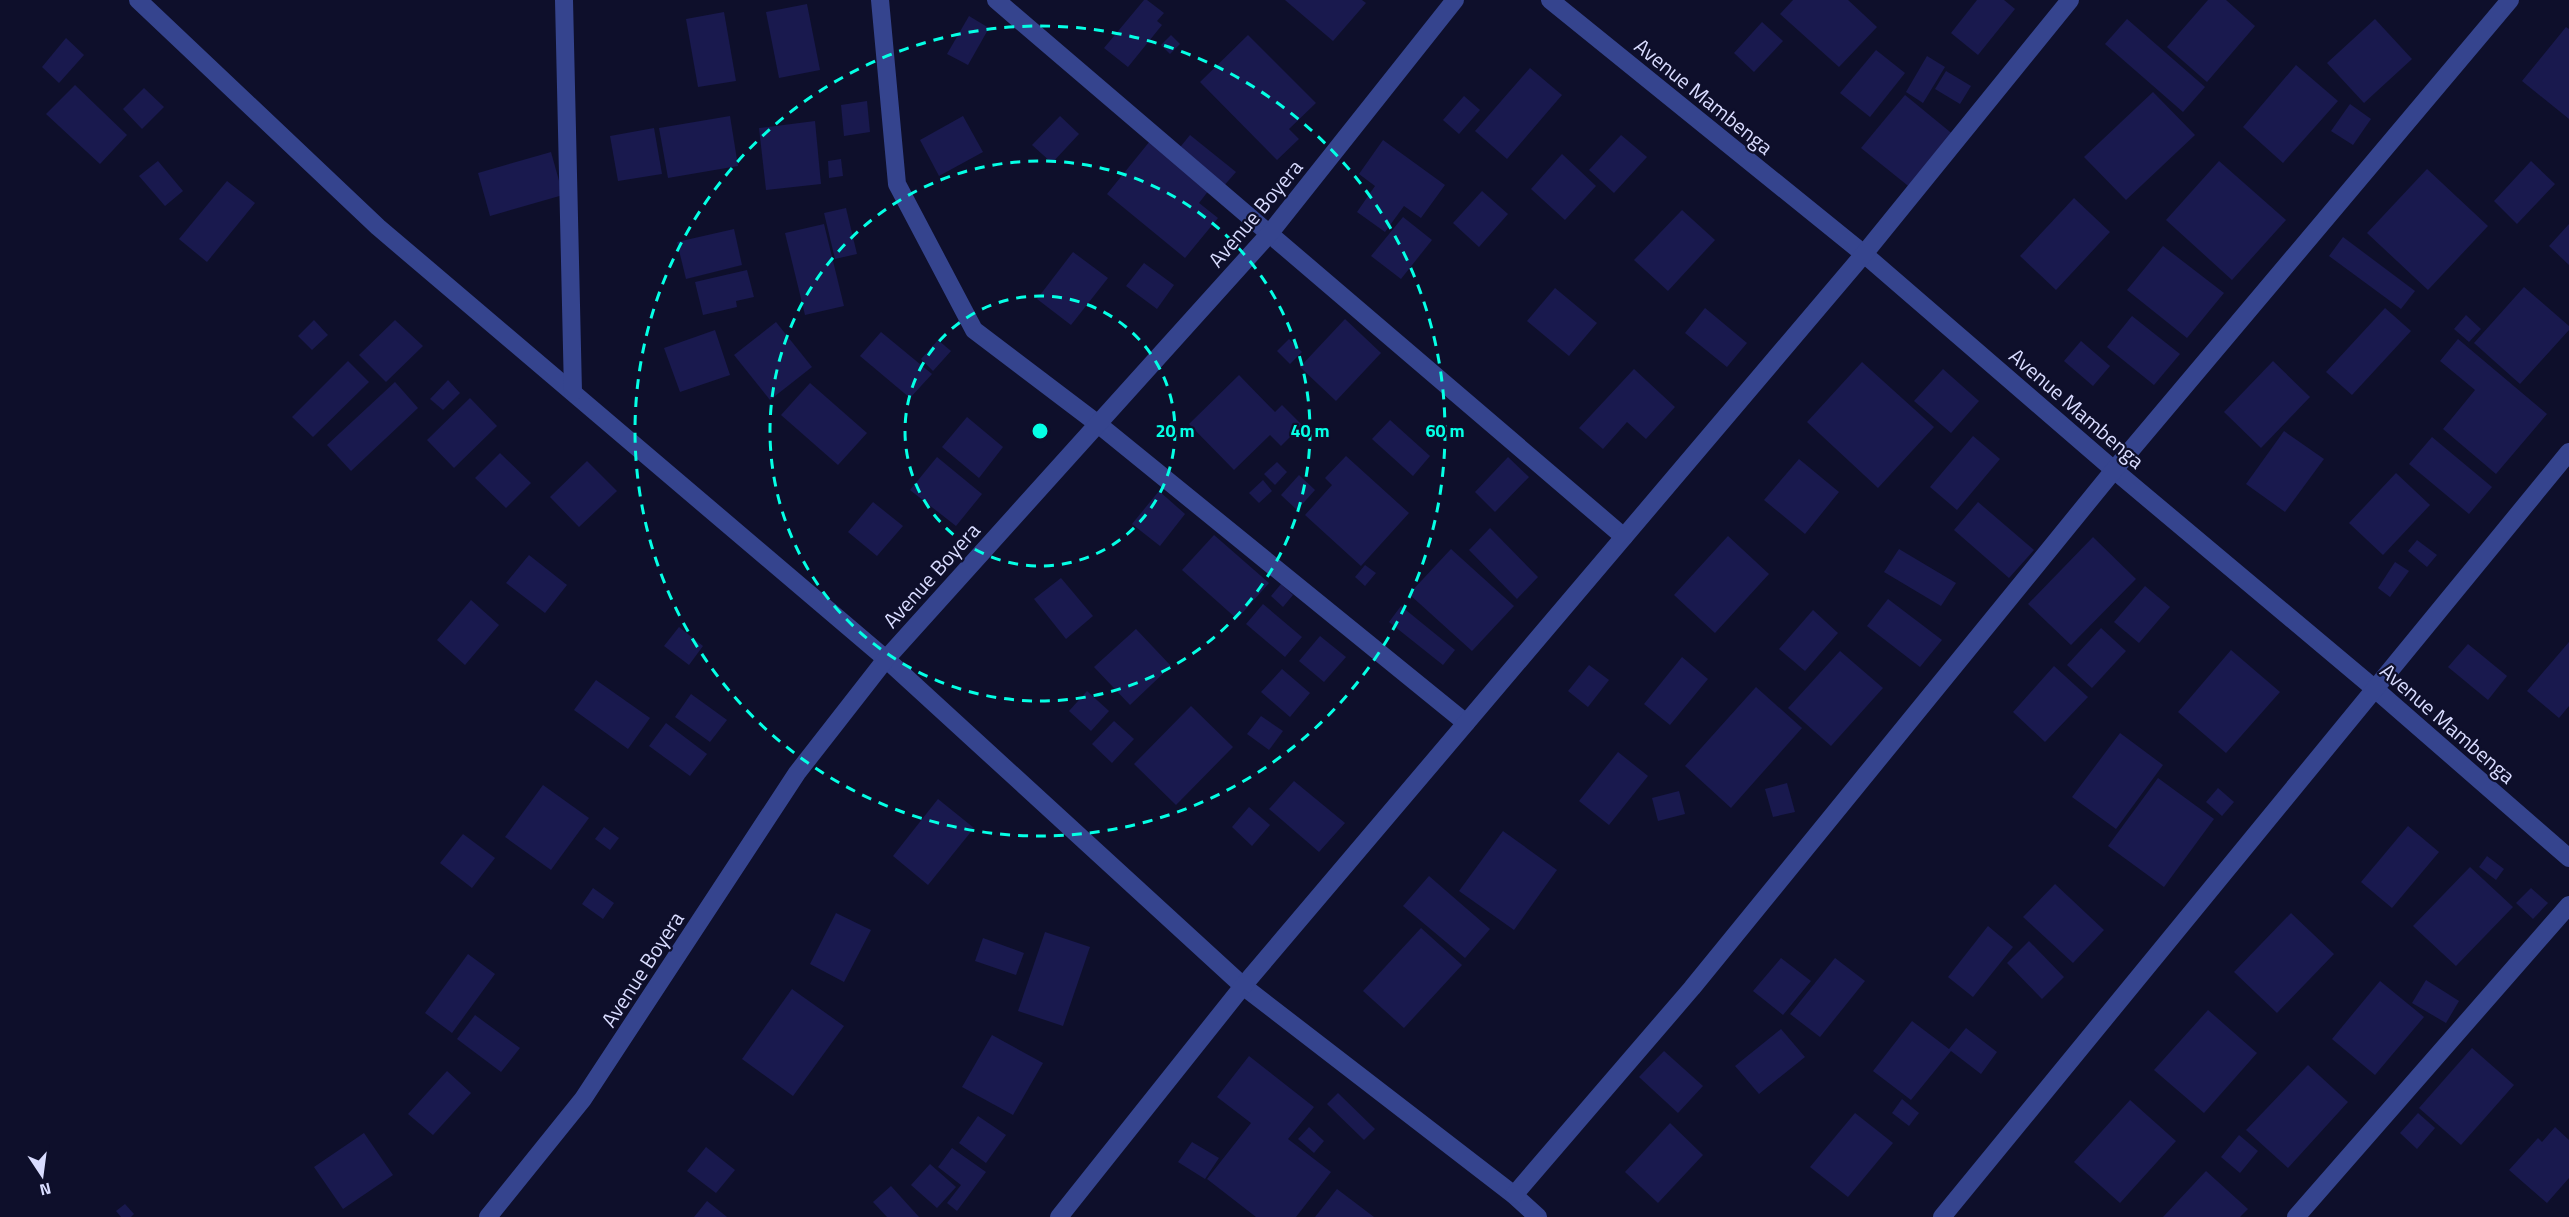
<svg xmlns="http://www.w3.org/2000/svg" width="2569" height="1217" font-family="'Titillium Web',sans-serif">
<style>
.building{fill:#19194e}
.lines{fill:none;stroke-linecap:round;stroke-linejoin:round}
.minor{stroke:#35448e;stroke-width:18}
.ring{fill:none;stroke:#05ffe5;stroke-width:3;stroke-dasharray:10 8}
.labels{text-anchor:middle;dominant-baseline:central;stroke-width:4.5;stroke-linejoin:round;paint-order:stroke}
.street-label{font-size:21px;fill:#d9dcff;stroke:#0e0f2b}
.centre{fill:#05ffe5;stroke:#0e0f2b;stroke-width:3}
.ring-label{font-size:18px;text-anchor:middle;font-weight:bold;fill:#05ffe5;stroke:#0e0f2b;stroke-width:4.5;stroke-linejoin:round;paint-order:stroke}
</style>
<rect width="100%" height="100%" fill="#0e0f2b"/>
<g class="building">
<polygon points="1144,0 1147,0 1164,13 1157,21 1162,25 1128,67 1104,48"/>
<polygon points="1285,0 1362,0 1366,3 1333,41"/>
<polygon points="1793,0 1848,0 1877,27 1839,67 1780,14"/>
<polygon points="1977,0 2004,0 2015,9 1978,55 1951,33"/>
<polygon points="2208,0 2226,0 2255,26 2207,82 2167,47"/>
<polygon points="807,4 820,70 779,78 766,12"/>
<polygon points="724,12 736,81 698,87 686,19"/>
<polygon points="969,16 989,28 968,65 947,54"/>
<polygon points="2127,19 2205,87 2183,112 2105,44"/>
<polygon points="2375,19 2412,59 2364,103 2327,63"/>
<polygon points="1762,22 1783,41 1754,72 1734,53"/>
<polygon points="2566,27 2569,29 2569,119 2522,81"/>
<polygon points="1171,35 1180,44 1170,54 1161,45"/>
<polygon points="1248,35 1316,103 1289,129 1299,139 1277,160 1200,82"/>
<polygon points="66,38 84,55 59,83 42,67"/>
<polygon points="1876,50 1905,73 1870,117 1840,93"/>
<polygon points="1927,56 1945,67 1923,103 1906,92"/>
<polygon points="2296,65 2338,101 2283,163 2243,127"/>
<polygon points="1530,68 1562,95 1507,159 1475,131"/>
<polygon points="1946,71 1971,86 1960,104 1935,89"/>
<polygon points="75,85 127,135 100,164 46,114"/>
<polygon points="144,88 164,107 142,129 123,109"/>
<polygon points="2153,92 2195,135 2126,200 2084,157"/>
<polygon points="1905,95 1955,136 1912,189 1861,148"/>
<polygon points="1464,96 1480,110 1459,134 1443,120"/>
<polygon points="867,101 870,132 844,136 841,105"/>
<polygon points="2350,104 2371,119 2353,145 2331,131"/>
<polygon points="730,116 738,166 668,178 659,128"/>
<polygon points="963,116 983,152 939,176 920,140"/>
<polygon points="1060,116 1079,134 1052,163 1032,145"/>
<polygon points="815,121 821,184 766,190 759,128"/>
<polygon points="654,128 662,174 618,181 610,136"/>
<polygon points="1190,135 1236,172 1222,188 1177,151"/>
<polygon points="1621,135 1647,157 1614,193 1589,170"/>
<polygon points="1383,140 1445,185 1421,218 1404,206 1385,232 1357,212 1375,186 1359,174"/>
<polygon points="1150,141 1209,190 1199,203 1218,218 1185,258 1107,194"/>
<polygon points="551,152 563,195 490,216 478,173"/>
<polygon points="1562,154 1596,186 1565,220 1531,189"/>
<polygon points="841,159 843,176 829,178 828,161"/>
<polygon points="158,161 183,191 165,206 139,176"/>
<polygon points="2219,161 2286,220 2232,280 2166,220"/>
<polygon points="2531,161 2555,184 2517,224 2494,201"/>
<polygon points="2427,169 2488,226 2428,290 2367,233"/>
<polygon points="227,181 255,203 207,262 179,239"/>
<polygon points="1482,191 1508,214 1479,247 1453,223"/>
<polygon points="2074,198 2110,232 2056,290 2020,256"/>
<polygon points="846,208 857,254 835,259 824,213"/>
<polygon points="1682,210 1715,240 1668,291 1634,260"/>
<polygon points="1403,217 1432,240 1401,279 1371,256"/>
<polygon points="824,224 844,306 805,315 785,233"/>
<polygon points="2569,224 2569,265 2549,246"/>
<polygon points="734,229 742,265 686,279 677,242"/>
<polygon points="2343,237 2415,291 2401,309 2329,256"/>
<polygon points="2163,246 2224,293 2187,338 2127,290"/>
<polygon points="1073,252 1108,278 1071,325 1037,299"/>
<polygon points="1144,263 1174,285 1157,309 1126,286"/>
<polygon points="747,270 754,297 736,301 737,307 703,315 695,282"/>
<polygon points="2524,287 2569,326 2569,330 2520,384 2474,343"/>
<polygon points="1555,288 1597,323 1569,356 1527,321"/>
<polygon points="1705,308 1747,343 1727,367 1685,333"/>
<polygon points="2385,308 2411,331 2352,395 2326,372"/>
<polygon points="2466,315 2481,329 2469,342 2454,329"/>
<polygon points="2132,316 2180,354 2154,385 2107,347"/>
<polygon points="1345,319 1381,353 1336,401 1300,367"/>
<polygon points="314,320 328,335 312,350 298,336"/>
<polygon points="395,320 423,346 386,382 359,355"/>
<polygon points="776,322 812,367 770,400 734,355"/>
<polygon points="715,330 730,375 680,392 664,348"/>
<polygon points="881,332 932,374 910,398 860,356"/>
<polygon points="1289,339 1302,352 1290,364 1277,351"/>
<polygon points="2458,339 2547,414 2496,474 2443,429 2475,390 2440,361"/>
<polygon points="938,340 951,351 933,371 921,359"/>
<polygon points="2081,341 2110,366 2093,386 2064,361"/>
<polygon points="348,361 369,382 313,437 292,417"/>
<polygon points="2273,361 2310,397 2261,448 2224,412"/>
<polygon points="1862,362 1934,427 1878,488 1807,422"/>
<polygon points="1634,369 1675,407 1646,439 1627,422 1603,449 1579,428"/>
<polygon points="1943,369 1979,401 1951,433 1914,401"/>
<polygon points="1239,375 1275,412 1282,405 1302,425 1281,446 1270,435 1234,470 1189,424"/>
<polygon points="448,380 460,393 443,410 430,399"/>
<polygon points="395,382 418,408 351,471 327,445"/>
<polygon points="810,383 867,433 838,465 781,415"/>
<polygon points="470,398 497,426 454,468 427,440"/>
<polygon points="967,417 1003,447 979,478 942,447"/>
<polygon points="1390,420 1430,456 1413,476 1372,439"/>
<polygon points="2284,431 2324,459 2285,512 2246,484"/>
<polygon points="1973,436 2000,459 1957,510 1930,487"/>
<polygon points="2432,437 2492,487 2469,514 2409,464"/>
<polygon points="500,453 531,483 506,508 475,478"/>
<polygon points="1346,456 1409,513 1361,566 1305,515 1332,485 1325,478"/>
<polygon points="937,457 982,494 956,526 910,490"/>
<polygon points="1508,457 1529,477 1495,512 1475,492"/>
<polygon points="1799,459 1839,492 1805,534 1764,500"/>
<polygon points="587,461 617,491 579,527 550,497"/>
<polygon points="1277,462 1287,472 1275,485 1264,474"/>
<polygon points="2396,473 2430,505 2383,555 2349,523"/>
<polygon points="1299,475 1315,490 1297,510 1281,495"/>
<polygon points="1263,480 1272,491 1259,503 1249,493"/>
<polygon points="1159,491 1185,514 1160,546 1132,524"/>
<polygon points="873,502 903,526 877,556 848,532"/>
<polygon points="1978,502 2034,550 2009,578 1954,530"/>
<polygon points="1490,528 1538,577 1517,599 1469,550"/>
<polygon points="1214,535 1269,583 1237,619 1182,570"/>
<polygon points="1728,536 1769,574 1715,633 1674,595"/>
<polygon points="2093,537 2136,579 2071,645 2028,604"/>
<polygon points="2417,540 2437,555 2427,567 2408,551"/>
<polygon points="1451,549 1514,606 1472,651 1409,594"/>
<polygon points="1899,549 1956,583 1941,606 1884,572"/>
<polygon points="529,555 567,585 545,613 506,583"/>
<polygon points="2395,562 2409,571 2390,597 2378,588"/>
<polygon points="1365,565 1376,573 1365,586 1355,577"/>
<polygon points="1061,578 1093,616 1066,639 1034,599"/>
<polygon points="1281,584 1293,595 1283,607 1271,596"/>
<polygon points="2145,586 2170,607 2139,643 2114,622"/>
<polygon points="1888,599 1942,640 1920,667 1867,626"/>
<polygon points="471,600 499,625 465,665 437,640"/>
<polygon points="1263,604 1302,637 1285,657 1246,624"/>
<polygon points="1401,606 1455,650 1443,665 1389,622"/>
<polygon points="1813,610 1838,633 1805,671 1779,649"/>
<polygon points="679,627 703,646 689,665 664,646"/>
<polygon points="2101,628 2126,651 2092,688 2067,665"/>
<polygon points="1136,629 1171,666 1130,705 1094,667"/>
<polygon points="1320,636 1346,657 1324,682 1299,661"/>
<polygon points="2569,642 2569,706 2559,718 2527,691"/>
<polygon points="2468,644 2507,676 2488,700 2448,667"/>
<polygon points="2231,650 2280,692 2226,753 2178,712"/>
<polygon points="1840,651 1883,688 1831,746 1788,708"/>
<polygon points="1682,657 1708,679 1670,725 1644,704"/>
<polygon points="1589,665 1609,680 1588,707 1568,691"/>
<polygon points="2054,666 2088,697 2045,742 2013,712"/>
<polygon points="1282,669 1310,693 1290,717 1261,692"/>
<polygon points="596,680 650,718 628,749 574,710"/>
<polygon points="1756,687 1802,728 1731,808 1685,766"/>
<polygon points="1087,691 1109,711 1091,731 1069,711"/>
<polygon points="691,694 727,720 710,742 675,717"/>
<polygon points="1191,706 1233,747 1176,805 1134,764"/>
<polygon points="1261,716 1283,731 1269,750 1247,734"/>
<polygon points="1114,721 1134,739 1112,763 1092,744"/>
<polygon points="666,723 707,754 690,776 649,746"/>
<polygon points="2120,733 2163,765 2116,829 2072,797"/>
<polygon points="1618,752 1648,776 1609,825 1579,801"/>
<polygon points="2158,778 2214,819 2164,887 2108,846"/>
<polygon points="1294,781 1345,823 1319,852 1269,809"/>
<polygon points="1787,783 1795,812 1773,817 1765,789"/>
<polygon points="543,785 589,818 551,870 505,837"/>
<polygon points="2218,788 2234,802 2222,816 2206,802"/>
<polygon points="1679,791 1685,814 1658,821 1652,798"/>
<polygon points="938,799 974,828 928,885 893,856"/>
<polygon points="1249,807 1270,825 1252,846 1232,827"/>
<polygon points="2408,826 2439,852 2392,908 2361,882"/>
<polygon points="604,827 619,838 610,850 595,839"/>
<polygon points="1503,831 1557,870 1514,930 1459,891"/>
<polygon points="463,834 495,858 472,888 440,863"/>
<polygon points="2487,856 2504,869 2496,880 2479,867"/>
<polygon points="2470,867 2513,907 2456,966 2413,926"/>
<polygon points="1429,876 1490,929 1465,958 1403,906"/>
<polygon points="2055,884 2104,930 2073,963 2023,917"/>
<polygon points="593,888 614,903 603,919 582,904"/>
<polygon points="2531,888 2548,903 2533,919 2516,903"/>
<polygon points="836,913 871,930 844,982 810,964"/>
<polygon points="2291,913 2334,954 2277,1013 2234,972"/>
<polygon points="1988,926 2013,947 1973,997 1948,977"/>
<polygon points="1421,928 1462,965 1404,1028 1363,991"/>
<polygon points="1045,932 1090,947 1063,1026 1018,1011"/>
<polygon points="983,938 1024,953 1016,975 975,961"/>
<polygon points="2029,941 2064,977 2042,999 2007,963"/>
<polygon points="468,954 495,974 452,1033 425,1013"/>
<polygon points="1781,958 1811,981 1783,1015 1753,991"/>
<polygon points="1835,958 1865,981 1820,1037 1790,1014"/>
<polygon points="2426,980 2459,1001 2446,1023 2412,1003"/>
<polygon points="2380,981 2424,1017 2375,1075 2332,1039"/>
<polygon points="792,989 844,1026 793,1096 742,1059"/>
<polygon points="2208,1010 2257,1053 2204,1113 2154,1070"/>
<polygon points="475,1015 520,1048 501,1072 457,1039"/>
<polygon points="1912,1021 1949,1049 1966,1028 1997,1052 1981,1074 1951,1051 1911,1100 1873,1071"/>
<polygon points="1781,1029 1805,1057 1759,1094 1735,1066"/>
<polygon points="992,1035 1043,1063 1013,1115 962,1087"/>
<polygon points="2472,1048 2514,1085 2461,1145 2419,1108"/>
<polygon points="1664,1051 1703,1086 1678,1113 1639,1077"/>
<polygon points="1249,1056 1314,1107 1288,1139 1331,1172 1296,1217 1256,1217 1207,1179 1251,1123 1217,1097"/>
<polygon points="2308,1065 2348,1102 2288,1168 2246,1130"/>
<polygon points="447,1071 471,1093 433,1135 408,1114"/>
<polygon points="1338,1093 1375,1129 1364,1140 1327,1104"/>
<polygon points="1902,1099 1919,1113 1909,1126 1892,1113"/>
<polygon points="2130,1100 2176,1141 2120,1203 2074,1162"/>
<polygon points="1855,1113 1893,1143 1848,1197 1810,1167"/>
<polygon points="2418,1113 2435,1128 2417,1149 2400,1133"/>
<polygon points="978,1116 1006,1135 986,1163 959,1143"/>
<polygon points="1670,1123 1703,1155 1658,1203 1625,1172"/>
<polygon points="1309,1127 1324,1141 1314,1153 1298,1139"/>
<polygon points="2555,1127 2569,1140 2569,1178 2547,1203 2509,1170 2538,1138 2542,1142"/>
<polygon points="364,1133 393,1175 343,1209 314,1167"/>
<polygon points="2239,1135 2258,1151 2240,1173 2221,1157"/>
<polygon points="1192,1142 1219,1158 1205,1179 1178,1162"/>
<polygon points="706,1147 735,1170 716,1193 687,1171"/>
<polygon points="952,1148 986,1172 957,1211 947,1203 961,1185 938,1167"/>
<polygon points="930,1164 956,1187 937,1208 911,1185"/>
<polygon points="2206,1171 2248,1209 2240,1217 2163,1217"/>
<polygon points="891,1186 919,1217 887,1217 873,1202"/>
<polygon points="1337,1189 1374,1217 1315,1217"/>
<polygon points="707,1201 727,1217 694,1217"/>
<polygon points="125,1204 134,1214 131,1217 121,1217 116,1211"/>
</g>
<g class="lines">
<g class="minor">
<polyline points="138,0 378,227 886,659 1243,986 1514,1195 1538,1217"/>
<polyline points="564,0 573,392"/>
<polyline points="880,0 897,184 974,330 1098,424 1466,723"/>
<polyline points="996,0 1624,537"/>
<polyline points="1550,0 1864,254 2114,470 2375,689 2569,858"/>
<polyline points="1514,1195 1692,988 2114,470 2510,0"/>
<polyline points="488,1217 583,1099 797,773 886,659 1270,233 1455,0"/>
<polyline points="1059,1217 1243,986 1864,254 2070,0"/>
<polyline points="1942,1217 2569,452"/>
<polyline points="2296,1217 2569,905"/>
</g>
</g>
<g class="ring">
<circle cx="1040" cy="431" r="135"/>
<circle cx="1040" cy="431" r="270"/>
<circle cx="1040" cy="431" r="405"/>
</g>
<g class="labels">
<g class="street-label">
<text transform="translate(1704 96) rotate(39)">Avenue Mambenga</text>
<text transform="translate(1255 213) rotate(-50)">Avenue Boyera</text>
<text transform="translate(2077 408) rotate(41)">Avenue Mambenga</text>
<text transform="translate(931 575) rotate(-48)">Avenue Boyera</text>
<text transform="translate(2448 723) rotate(41)">Avenue Mambenga</text>
<text transform="translate(642 969) rotate(-57)">Avenue Boyera</text>
</g>
</g>
<circle cx="1040" cy="431" r="9" class="centre"/>
<g class="ring-label">
<text x="1175" y="437">20 m</text>
<text x="1310" y="437">40 m</text>
<text x="1445" y="437">60 m</text>
</g>
<g transform="translate(42 1175) rotate(167)" stroke="#0e0f2b" stroke-width="4.5" paint-order="stroke">
<path d="M0-4.5L10 22L0 15L-10 22Z" fill="#d9dcff"/>
<text y="-9" font-size="16" font-weight="bold" text-anchor="middle" fill="#d9dcff">N</text>
</g>
</svg>
